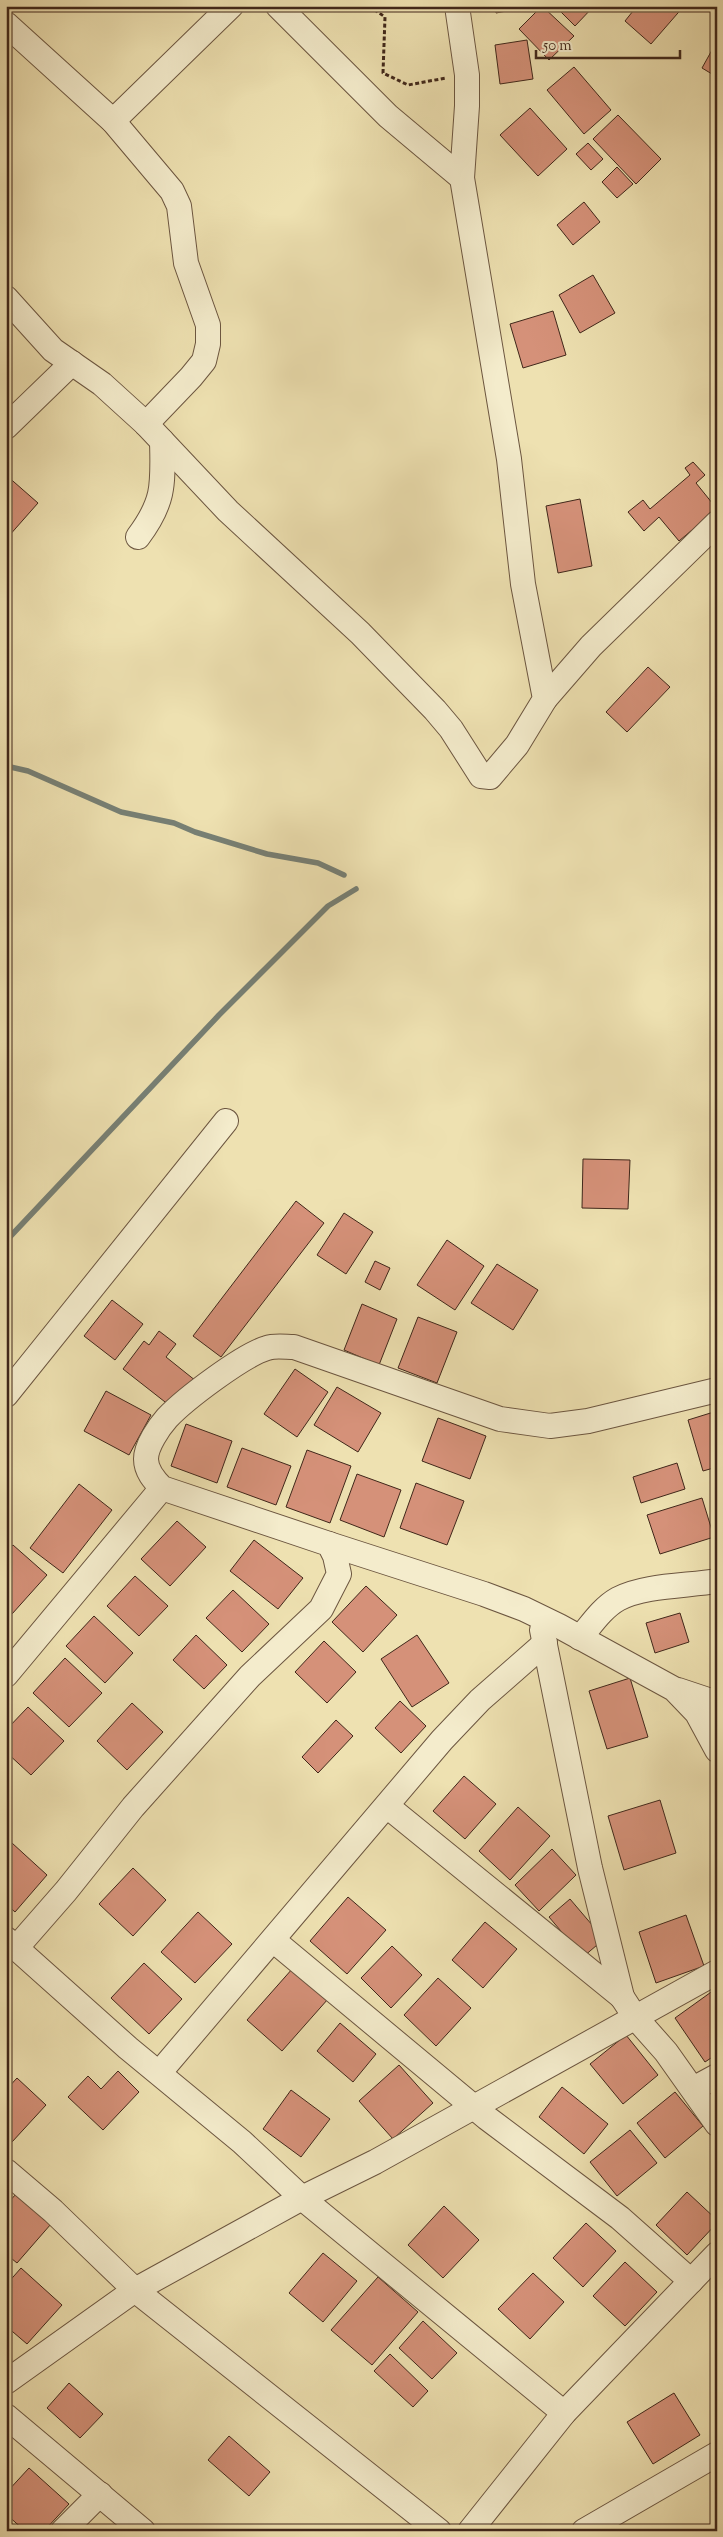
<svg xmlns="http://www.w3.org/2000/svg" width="723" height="2537" font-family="'Sorts Mill Goudy',serif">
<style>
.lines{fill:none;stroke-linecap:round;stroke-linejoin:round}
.stream{stroke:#778075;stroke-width:5.5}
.building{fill:#d59179;stroke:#40271a}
.minor-casing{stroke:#6c5640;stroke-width:26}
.path{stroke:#40271a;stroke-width:3;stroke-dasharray:4 2.5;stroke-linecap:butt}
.minor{stroke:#f4eccc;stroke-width:24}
</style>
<rect width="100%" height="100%" fill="#eee1b1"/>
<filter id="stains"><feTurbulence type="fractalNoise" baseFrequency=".004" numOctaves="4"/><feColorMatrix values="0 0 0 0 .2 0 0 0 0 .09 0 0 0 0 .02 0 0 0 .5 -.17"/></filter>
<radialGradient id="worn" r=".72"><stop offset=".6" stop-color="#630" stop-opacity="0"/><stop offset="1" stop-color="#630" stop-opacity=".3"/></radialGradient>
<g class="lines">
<g class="stream">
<polyline points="6,766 28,771 121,812 174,823 195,832 267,854 318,863 344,875"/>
<polyline points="6,1241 219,1015 328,906 356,889"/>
</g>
</g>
<g class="building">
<polygon points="495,6 533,6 496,13"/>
<polygon points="542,6 574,36 549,60 519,29"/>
<polygon points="555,6 594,6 575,26"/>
<polygon points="637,6 684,6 651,44 625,21"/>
<polygon points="527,40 533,79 500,84 495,45"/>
<polygon points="717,41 717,77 702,68"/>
<polygon points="574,67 611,110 584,134 547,90"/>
<polygon points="530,108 567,149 538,176 500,135"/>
<polygon points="618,115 661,159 636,184 593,139"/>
<polygon points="588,143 603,159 591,170 576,154"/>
<polygon points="617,167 633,184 617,198 602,182"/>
<polygon points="584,202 600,222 573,245 557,225"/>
<polygon points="593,275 615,313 580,333 559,295"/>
<polygon points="553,311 566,355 523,368 510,324"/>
<polygon points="693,462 705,475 696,483 717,509 679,541 659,517 644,531 628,512 643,500 650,509 690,475 685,468"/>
<polygon points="6,475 38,503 8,537 6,535"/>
<polygon points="580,499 592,566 558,573 546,506"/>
<polygon points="648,667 670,687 627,732 606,712"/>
<polygon points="583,1159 630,1160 628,1209 582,1208"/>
<polygon points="296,1201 324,1223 221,1357 193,1336"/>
<polygon points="344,1213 373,1232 346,1274 317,1255"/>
<polygon points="447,1240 484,1266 455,1310 417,1285"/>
<polygon points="375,1261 390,1268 380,1290 365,1282"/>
<polygon points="497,1264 538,1290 513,1330 471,1303"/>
<polygon points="112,1300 143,1324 115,1360 84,1336"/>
<polygon points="362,1304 397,1319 379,1365 344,1350"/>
<polygon points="418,1317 457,1332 437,1383 398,1368"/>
<polygon points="159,1331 176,1344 166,1357 196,1381 174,1409 123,1369 144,1341 149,1345"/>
<polygon points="295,1369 328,1392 297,1437 264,1414"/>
<polygon points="337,1387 381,1413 358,1452 314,1425"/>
<polygon points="106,1391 151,1415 129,1455 84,1431"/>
<polygon points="717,1411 717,1467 703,1471 688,1420"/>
<polygon points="438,1418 486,1436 470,1479 422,1461"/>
<polygon points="186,1424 232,1441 217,1483 171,1466"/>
<polygon points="242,1448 291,1466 276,1505 227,1487"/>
<polygon points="307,1450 351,1466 330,1523 286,1507"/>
<polygon points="677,1463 685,1489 641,1503 633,1477"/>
<polygon points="357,1474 401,1490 384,1537 340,1520"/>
<polygon points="416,1483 464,1501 447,1545 400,1528"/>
<polygon points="79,1484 112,1510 63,1573 30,1548"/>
<polygon points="702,1498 714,1537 660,1554 647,1515"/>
<polygon points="177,1521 206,1547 170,1586 141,1559"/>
<polygon points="254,1540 303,1578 278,1609 230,1571"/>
<polygon points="13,1545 47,1575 12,1614 6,1609 6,1552"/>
<polygon points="135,1576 168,1606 139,1636 107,1606"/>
<polygon points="366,1586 397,1615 363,1652 332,1622"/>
<polygon points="233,1590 269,1624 242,1652 206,1618"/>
<polygon points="680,1613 689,1642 655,1653 646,1623"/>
<polygon points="94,1616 133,1653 105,1683 66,1646"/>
<polygon points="196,1635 227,1665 204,1689 173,1660"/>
<polygon points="417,1635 449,1683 412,1707 381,1659"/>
<polygon points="324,1641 356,1672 327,1703 295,1672"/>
<polygon points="65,1658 102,1693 69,1727 33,1693"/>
<polygon points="630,1678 648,1737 607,1749 589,1691"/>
<polygon points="400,1701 426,1726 401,1753 375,1728"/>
<polygon points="132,1703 163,1732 127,1770 97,1741"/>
<polygon points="28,1707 64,1741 31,1775 6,1752 6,1730"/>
<polygon points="336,1720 353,1736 318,1773 302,1757"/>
<polygon points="464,1776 496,1804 465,1839 433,1811"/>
<polygon points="660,1800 676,1853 624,1870 608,1816"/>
<polygon points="518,1807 550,1836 510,1880 479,1851"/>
<polygon points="12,1843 47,1875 15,1912 6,1904 6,1849"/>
<polygon points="552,1849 576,1875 539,1911 515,1885"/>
<polygon points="133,1868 166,1900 133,1936 99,1904"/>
<polygon points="348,1897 386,1930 347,1974 310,1941"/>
<polygon points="570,1899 604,1939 583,1957 549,1917"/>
<polygon points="198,1912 232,1944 195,1983 161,1952"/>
<polygon points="686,1915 704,1966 656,1983 639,1932"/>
<polygon points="485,1922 517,1949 483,1988 452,1960"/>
<polygon points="392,1946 422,1975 391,2008 361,1978"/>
<polygon points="144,1963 182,1999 149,2034 111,1998"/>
<polygon points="293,1968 328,1999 282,2051 247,2020"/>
<polygon points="438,1978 471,2008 436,2046 404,2015"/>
<polygon points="714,1990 717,1994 717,2054 705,2062 675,2018"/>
<polygon points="340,2023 376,2054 353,2082 317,2051"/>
<polygon points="626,2035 658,2075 623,2104 590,2064"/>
<polygon points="399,2065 433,2103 393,2139 359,2101"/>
<polygon points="118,2071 139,2092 103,2130 68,2097 88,2076 101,2089"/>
<polygon points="17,2078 46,2105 12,2142 6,2137 6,2090"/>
<polygon points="562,2087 608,2124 584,2154 539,2117"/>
<polygon points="291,2090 330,2119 301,2157 263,2129"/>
<polygon points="675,2092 703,2126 665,2158 637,2123"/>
<polygon points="630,2130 657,2163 617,2196 590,2162"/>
<polygon points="687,2192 717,2220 717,2223 687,2255 656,2225"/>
<polygon points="17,2193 51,2224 17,2263 6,2254 6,2205"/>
<polygon points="444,2206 479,2240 443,2278 408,2245"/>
<polygon points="586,2223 616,2251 583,2287 553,2258"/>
<polygon points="323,2253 357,2281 323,2322 289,2293"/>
<polygon points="625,2262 657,2292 625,2326 593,2296"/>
<polygon points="21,2268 62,2305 27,2344 6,2326 6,2285"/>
<polygon points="533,2273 564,2302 530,2339 498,2309"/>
<polygon points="378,2277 418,2312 372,2365 331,2330"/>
<polygon points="423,2321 457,2353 432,2379 399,2348"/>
<polygon points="390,2354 428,2391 413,2407 374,2371"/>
<polygon points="69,2383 103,2414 80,2438 47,2408"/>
<polygon points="674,2393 700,2435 653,2464 627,2422"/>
<polygon points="229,2436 270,2472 249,2496 208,2460"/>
<polygon points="29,2468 69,2504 44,2531 25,2531 6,2514 6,2493"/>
</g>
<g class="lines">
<defs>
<g id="minor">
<polyline points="278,6 388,116 462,178"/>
<polyline points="6,24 113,121 172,191 179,206 186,263 208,325 208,344 204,361 191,377 146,424"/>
<polyline points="113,121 231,6"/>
<polyline points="6,298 53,350 102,384 146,424 228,511 360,633 435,710 451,729 481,776 490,777 517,745 545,699 523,584 509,459 462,178 467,106 467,75 457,6"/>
<polyline points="6,427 72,363"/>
<path d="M 138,537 C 165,501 163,484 162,441"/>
<polyline points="545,699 591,646 717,523"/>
<polyline points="6,1395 226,1121"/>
<polyline points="329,1544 484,1594 524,1609 559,1626 674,1689 697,1713 717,1750"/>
<polyline points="542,1630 590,1868 622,1997"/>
<path d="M 580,1638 C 591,1625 602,1608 618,1599 C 644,1585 687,1586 717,1581"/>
<polyline points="6,1675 162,1488"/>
<polyline points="678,1690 717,1703"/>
<polyline points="387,1806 622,1997 635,2017 666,2052 717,2124"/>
<polyline points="6,1939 128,2048 242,2142 302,2198 564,2413"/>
<polyline points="273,1940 487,2118 620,2218 691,2281"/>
<path d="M 17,1947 L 66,1891 L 133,1807 L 250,1676 L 321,1609 L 339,1574 L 335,1556 L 329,1544 L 162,1488 C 154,1480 146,1471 146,1459 C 146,1446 159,1427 167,1418 C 185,1399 243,1355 267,1348 C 275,1345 286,1347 294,1347 L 500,1419 L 550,1426 L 588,1421 L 717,1390"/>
<polyline points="160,2072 442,1740 480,1700 545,1643"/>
<polyline points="693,2089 717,2076"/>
<polyline points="6,2171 53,2211 135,2290 439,2531"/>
<polyline points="6,2382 135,2290 302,2198 375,2162 717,1972"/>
<polyline points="6,2416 143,2531"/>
<polyline points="63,2531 100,2494"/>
<polyline points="470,2531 564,2413 717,2254"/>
<polyline points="584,2531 717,2454"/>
</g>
</defs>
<use href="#minor" class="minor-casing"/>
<polyline class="path" points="369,6 385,17 383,73 408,85 446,78"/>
<use href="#minor" class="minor"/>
</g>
<rect width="723" height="2537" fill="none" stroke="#eee1b1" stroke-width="25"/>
<rect x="8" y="8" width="708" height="2522" fill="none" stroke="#40271a" stroke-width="2.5"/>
<rect x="12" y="12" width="698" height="2512" fill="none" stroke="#40271a"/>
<path d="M536 50v8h144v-8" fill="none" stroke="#40271a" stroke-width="2.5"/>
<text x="543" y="50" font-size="15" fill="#40271a" stroke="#f4eccc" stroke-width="4" paint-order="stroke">50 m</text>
<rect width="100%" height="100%" filter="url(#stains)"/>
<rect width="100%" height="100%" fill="url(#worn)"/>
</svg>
